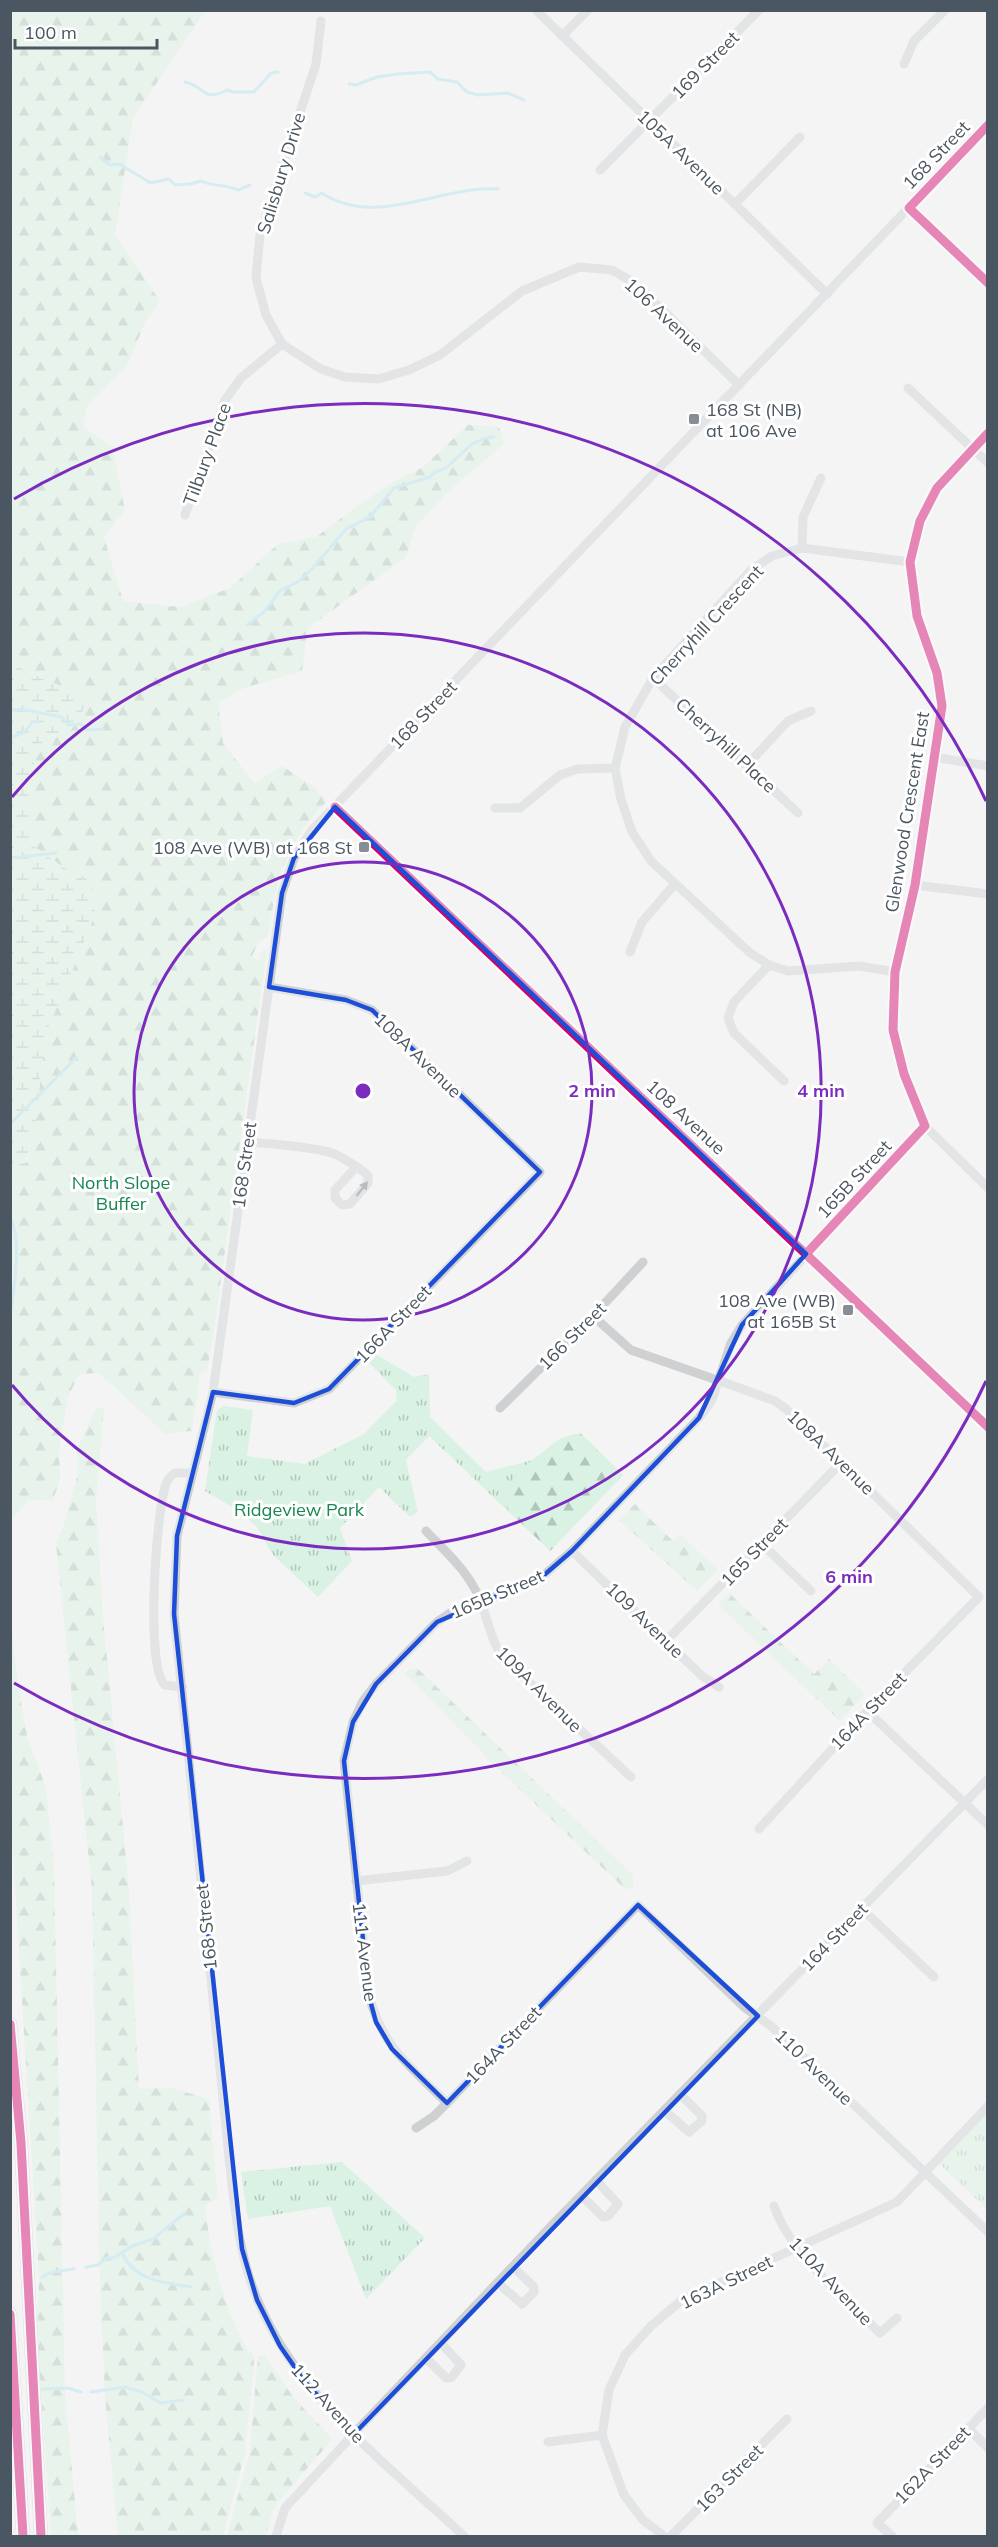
<svg xmlns="http://www.w3.org/2000/svg" width="998" height="2547" font-family="Mulish,sans-serif">
<style>
.grass{fill:url(#grass-tufts)}
.forest{fill:url(#forest-firs)}
.wetland{fill:url(#wetland-marsh)}
.lines{fill:none;stroke-linecap:round;stroke-linejoin:round}
.stream{stroke:#aee2f0;stroke-width:3}
.minor{stroke:#ced0d2;stroke-width:9}
.highway{stroke:#bec4c9;stroke-width:14}
.cycleway-casing{stroke:#fff;stroke-width:13}
.cycleway{stroke:#d6006c;stroke-width:9}
.oneway{fill:#727b83}
.marked{fill:none;stroke:#1d4ed8;stroke-width:4.5;stroke-linejoin:round}
.ring{fill:none;stroke:#7b2cbf;stroke-width:3}
.poi-dot{fill:#868d94;stroke:#fff;stroke-width:2}
.labels{text-anchor:middle;dominant-baseline:central;stroke-width:6;stroke-linejoin:round;paint-order:stroke}
.street-label{font-size:18px;fill:#4a5661;stroke:#fff}
.poi-label{font-size:18px;fill:#4a5661;stroke:#fff;text-anchor:end}
.park-label{font-size:18px;fill:#17864f;stroke:#fff}
.centre{fill:#7b2cbf;stroke:#fff;stroke-width:3}
.ring-label{font-size:18px;text-anchor:middle;font-weight:bold;fill:#7b2cbf;stroke:#fff;stroke-width:6;stroke-linejoin:round;paint-order:stroke}
</style>
<defs>
<pattern id="grass-tufts" width="24" height="20" patternUnits="userSpaceOnUse" patternTransform="scale(1.5)"><rect width="24" height="20" fill="#d9f2e3"/><path d="M3 7l-1-3M5 7V3M7 7l1-3M15 17l-1-3M17 17v-4M19 17l1-3" fill="none" stroke="#b2c7bb"/></pattern>
<pattern id="forest-firs" width="22" height="20" patternUnits="userSpaceOnUse" patternTransform="scale(1.5)"><rect width="22" height="20" fill="#d9f2e3"/><path d="M5 1l3.5 6h-7zM16 11l3.5 6h-7z" fill="#b2c7bb"/></pattern>
<pattern id="wetland-marsh" width="20" height="14" patternUnits="userSpaceOnUse" patternTransform="scale(1.5)"><rect width="20" height="14" fill="#d9f2e3"/><path d="M1 5h8M5 5V1M11 12h8M15 12V8" fill="none" stroke="#b2c7bb"/></pattern>
</defs>
<rect width="100%" height="100%" fill="#f4f4f4"/>
<g class="grass">
<polygon points="377,1355 414,1377 429,1374 430,1417 486,1472 533,1460 561,1438 580,1433 623,1475 550,1551 429,1436 406,1460 418,1512 410,1517 379,1487 340,1528 352,1561 318,1597 272,1554 257,1527 239,1511 205,1491 217,1410 224,1406 253,1410 247,1456 305,1464 364,1434 397,1400 396,1390 369,1363"/>
<polygon points="987,2108 987,2209 936,2161"/>
<polygon points="342,2162 425,2238 366,2299 330,2206 248,2219 241,2172"/>
</g>
<g class="forest">
<path d="M 11,11 L 205,11 L 133,118 L 115,234 L 160,301 L 145,322 L 128,364 L 87,406 L 83,427 L 112,446 L 125,510 L 104,537 L 123,601 L 180,607 L 230,588 L 278,544 L 316,537 L 360,504 L 398,479 L 422,468 L 468,425 L 499,427 L 504,444 L 451,489 L 416,526 L 406,557 L 308,628 L 302,671 L 244,688 L 218,702 L 223,743 L 254,783 L 282,766 L 313,786 L 327,801 C 284,846 277,877 268,937 L 259,941 L 252,956 L 259,962 L 261,953 L 267,948 L 215,1323 L 207,1371 L 200,1373 L 192,1431 L 165,1434 L 99,1373 L 79,1374 L 68,1397 L 59,1450 L 60,1478 L 53,1501 L 28,1500 L 11,1521 L 11,1167 L 27,1162 L 35,1124 L 46,1033 L 90,928 L 98,899 L 86,878 L 66,869 L 32,845 L 29,776 L 44,738 L 71,730 L 90,699 L 11,664 Z"/>
<path d="M 97,1407 L 104,1409 L 96,1502 L 103,1617 L 129,1890 L 139,2089 L 172,2088 L 209,2099 L 218,2198 L 205,2206 C 211,2258 223,2305 248,2351 L 253,2353 L 254,2361 L 245,2453 L 223,2536 L 118,2536 L 105,2395 L 100,2288 L 92,1890 L 56,1544 L 66,1519 L 78,1473 L 77,1449 Z"/>
<polygon points="580,1433 623,1475 550,1551 508,1510 505,1496 509,1484 522,1468 561,1438"/>
<polygon points="635,1504 673,1541 681,1535 718,1570 697,1591 619,1520"/>
<polygon points="729,1593 814,1674 829,1659 865,1694 840,1721 718,1605"/>
<polygon points="10,1613 18,1685 27,1736 46,1788 54,1868 65,2394 78,2536 51,2536 37,2334 39,2277 11,1821"/>
<polygon points="417,1668 633,1875 633,1888 625,1889 496,1767 405,1673 409,1669"/>
<polygon points="258,2356 265,2356 294,2398 331,2437 331,2441 278,2502 272,2512 266,2536 227,2536 250,2451"/>
</g>
<polygon class="wetland" points="11,664 90,699 71,730 44,738 29,776 32,845 66,869 86,878 98,899 90,928 46,1033 35,1124 26,1162 11,1167"/>
<g class="lines">
<g class="stream">
<path d="M 185,82 C 205,86 203,103 227,90 L 233,92 L 254,92 L 271,73 L 278,72"/>
<polyline points="349,84 356,85 377,77 398,74 430,72 438,79 457,82 467,92 478,95 508,93 524,100"/>
<path d="M 100,157 L 110,165 L 120,164 C 130,172 140,175 150,183 L 169,179 L 175,185 L 190,184 L 201,181 C 214,187 225,184 238,190 L 250,185"/>
<path d="M 305,193 L 315,197 L 322,193 C 375,229 441,185 498,189"/>
<polyline points="247,625 264,612 280,591 299,581 311,570 346,529 370,517 394,488 430,477 435,472 446,468 472,444 485,438 494,437"/>
<polyline points="10,711 20,709 62,717 68,725 81,724 87,730 103,729"/>
<polyline points="10,738 25,732 32,722 38,722"/>
<polyline points="10,858 56,853"/>
<polyline points="10,1124 76,1058"/>
<polyline points="10,1143 10,1146"/>
<polyline points="10,1201 10,1204"/>
<path d="M 10,1218 C 22,1238 14,1291 10,1314"/>
<path d="M 122,2253 C 135,2281 164,2283 191,2287"/>
<polyline points="86,2267 98,2265 106,2258 115,2257 130,2247 153,2239 185,2213"/>
<polyline points="42,2277 52,2272 74,2269"/>
<polyline points="43,2389 68,2388 81,2392"/>
<polyline points="91,2392 125,2387 142,2392 161,2403 183,2400"/>
</g>
<g class="minor">
<polyline points="536,10 827,294"/>
<polyline points="321,21 316,64 260,234 256,278 266,315 282,344 321,369 345,377 378,379 409,370 440,355 522,291 579,267 612,270 635,283 739,385"/>
<polyline points="562,36 588,10"/>
<polyline points="904,64 914,41 945,10"/>
<polyline points="600,170 759,10"/>
<polyline points="735,204 800,137"/>
<polyline points="909,208 988,283"/>
<polyline points="908,388 988,463"/>
<polyline points="988,433 937,488 920,521 910,562 917,616 937,673 942,706 915,885 895,972 893,1030 904,1074 925,1126 988,1188"/>
<polyline points="185,515 225,400 241,378 282,344"/>
<polyline points="802,548 803,517 821,478"/>
<polyline points="653,678 798,813"/>
<polyline points="934,757 988,766"/>
<polyline points="747,765 788,721 811,711"/>
<polyline points="335,807 988,1427"/>
<polyline points="495,808 520,808 560,775 578,769 615,768"/>
<polyline points="915,885 988,894"/>
<polyline points="630,952 642,922 675,884"/>
<polyline points="769,965 734,1002 728,1018 734,1033 784,1081"/>
<polyline points="895,972 859,966 788,971 769,965 749,952 651,861 632,832 621,799 615,768 625,727 653,678 751,570 772,556 802,548 910,562"/>
<path d="M 247,1142 C 265,1143 324,1148 337,1155 C 345,1159 363,1170 368,1176 L 368,1183 L 350,1204 L 342,1205 L 335,1198 L 335,1190 L 355,1168"/>
<polyline points="593,1316 631,1350 734,1386 775,1401 785,1408 979,1597 867,1711 759,1829"/>
<polyline points="213,1392 294,1403 329,1389 540,1172 372,1010 346,1000 269,987"/>
<polyline points="500,1408 593,1316 643,1262"/>
<path d="M 426,1531 C 446,1552 469,1572 480,1600 C 489,1622 489,1636 502,1657 L 631,1777"/>
<polyline points="762,1544 811,1591"/>
<polyline points="572,1551 702,1676 719,1687"/>
<polyline points="666,1641 842,1462"/>
<path d="M 182,1687 L 165,1685 C 145,1668 156,1512 166,1484 C 168,1479 170,1476 175,1473 L 192,1473"/>
<polyline points="867,1711 988,1825"/>
<polyline points="356,1881 447,1871 467,1861"/>
<polyline points="862,1909 934,1977"/>
<path d="M 447,2103 C 410,2066 384,2049 369,1996 L 344,1761 L 353,1722 L 363,1701 L 376,1684 L 437,1622 L 453,1611 L 519,1588 L 543,1576 L 572,1551 L 699,1418 L 712,1400 L 731,1343 L 742,1325 L 925,1126"/>
<polyline points="665,2111 689,2132 702,2121 702,2116 680,2094"/>
<polyline points="416,2128 434,2116 447,2103 638,1905 744,2007 771,2026 988,2232"/>
<polyline points="582,2196 603,2217 608,2216 618,2204 596,2180"/>
<path d="M 774,2206 C 792,2256 843,2296 880,2333 L 897,2318"/>
<polyline points="498,2283 522,2304 534,2292 534,2287 513,2267"/>
<polyline points="426,2358 446,2378 451,2378 461,2365 441,2343"/>
<polyline points="968,2428 988,2448"/>
<polyline points="548,2442 602,2435"/>
<polyline points="276,2536 285,2508 363,2424 554,2223 988,1779"/>
<path d="M 464,2536 C 389,2466 298,2398 258,2301 C 240,2259 235,2212 230,2167 L 174,1614 L 177,1536 L 213,1392 L 282,893 L 294,858 L 312,830 L 988,125"/>
<polyline points="664,2536 643,2520 624,2495 602,2435 609,2390 625,2355 651,2326 682,2300 897,2202 988,2106"/>
<polyline points="671,2536 787,2419"/>
<polyline points="892,2536 877,2523 988,2408"/>
</g>
<g class="highway">
<polyline points="10,2024 21,2143 41,2536"/>
<polyline points="10,2314 23,2536"/>
</g>
<defs>
<g id="cycleway">
<polyline points="988,125 909,208 988,283"/>
<polyline points="335,807 988,1427"/>
<polyline points="806,1254 925,1126 904,1074 893,1030 895,972 915,885 942,706 937,673 917,616 910,562 920,521 937,488 988,433"/>
<polyline points="10,2024 21,2143 41,2536"/>
<polyline points="10,2314 23,2536"/>
</g>
</defs>
<use href="#cycleway" class="cycleway-casing"/>
<use href="#cycleway" class="cycleway"/>
</g>
<defs><path id="oneway-solid" d="M-6-.8H1V-3.2L6.5 0L1 3.2V.8H-6Z" transform="scale(1.5)"/></defs>
<use class="oneway" href="#oneway-solid" transform="translate(362 1189) rotate(-52)"/>
<path d="M0 0H998V2547H0ZM 335,807 L 806,1254 L 742,1325 L 699,1418 L 572,1551 L 543,1576 L 437,1622 L 376,1684 L 353,1722 L 344,1761 L 369,1996 L 376,2022 L 392,2049 L 447,2103 L 638,1905 L 758,2016 L 354,2434 L 305,2382 L 280,2346 L 257,2300 L 242,2249 L 174,1614 L 177,1536 L 213,1392 L 294,1403 L 329,1389 L 540,1172 L 372,1010 L 346,1000 L 269,987 L 282,893 L 294,858 Z" fill="#f4f4f4" fill-opacity=".55" fill-rule="evenodd"/>
<path class="marked" d="M 335,807 L 806,1254 L 742,1325 L 699,1418 L 572,1551 L 543,1576 L 437,1622 L 376,1684 L 353,1722 L 344,1761 L 369,1996 L 376,2022 L 392,2049 L 447,2103 L 638,1905 L 758,2016 L 354,2434 L 305,2382 L 280,2346 L 257,2300 L 242,2249 L 174,1614 L 177,1536 L 213,1392 L 294,1403 L 329,1389 L 540,1172 L 372,1010 L 346,1000 L 269,987 L 282,893 L 294,858 Z"/>
<g class="ring">
<circle cx="363" cy="1091" r="229"/>
<path d="M12 797A458 458 0 1 1 12 1385"/>
<path d="M986 1381A687 687 0 0 1 14 1683M14 499A687 687 0 0 1 986 801"/>
</g>
<g class="poi-dot">
<rect x="688" y="413" width="12" height="12" rx="3"/>
<rect x="358" y="841" width="12" height="12" rx="3"/>
<rect x="842" y="1304" width="12" height="12" rx="3"/>
</g>
<g class="labels">
<g class="street-label">
<text transform="translate(705 65) rotate(-45)">169 Street</text>
<text transform="translate(681 152) rotate(44)">105A Avenue</text>
<text transform="translate(936 155) rotate(-46)">168 Street</text>
<text transform="translate(281 173) rotate(-73)">Salisbury Drive</text>
<text transform="translate(664 315) rotate(43)">106 Avenue</text>
<text transform="translate(207 454) rotate(-70)">Tilbury Place</text>
<text transform="translate(706 625) rotate(-47)">Cherryhill Crescent</text>
<text transform="translate(423 715) rotate(-46)">168 Street</text>
<text transform="translate(726 745) rotate(43)">Cherryhill Place</text>
<text transform="translate(907 812) rotate(-81)">Glenwood Crescent East</text>
<text transform="translate(418 1055) rotate(44)">108A Avenue</text>
<text transform="translate(686 1117) rotate(43)">108 Avenue</text>
<text transform="translate(244 1165) rotate(-82)">168 Street</text>
<text transform="translate(854 1179) rotate(-47)">165B Street</text>
<text transform="translate(393 1324) rotate(-46)">166A Street</text>
<text transform="translate(572 1336) rotate(-45)">166 Street</text>
<text transform="translate(831 1452) rotate(44)">108A Avenue</text>
<text transform="translate(754 1552) rotate(-46)">165 Street</text>
<text transform="translate(497 1594) rotate(-23)">165B Street</text>
<text transform="translate(645 1620) rotate(44)">109 Avenue</text>
<text transform="translate(539 1689) rotate(45)">109A Avenue</text>
<text transform="translate(868 1711) rotate(-46)">164A Street</text>
<text transform="translate(206 1927) rotate(-96)">168 Street</text>
<text transform="translate(834 1937) rotate(-46)">164 Street</text>
<text transform="translate(365 1952) rotate(83)">111 Avenue</text>
<text transform="translate(503 2045) rotate(-46)">164A Street</text>
<text transform="translate(814 2067) rotate(44)">110 Avenue</text>
<text transform="translate(831 2281) rotate(47)">110A Avenue</text>
<text transform="translate(726 2282) rotate(-26)">163A Street</text>
<text transform="translate(328 2403) rotate(48)">112 Avenue</text>
<text transform="translate(932 2465) rotate(-46)">162A Street</text>
<text transform="translate(729 2478) rotate(-45)">163 Street</text>
</g>
<g class="poi-label">
<text x="706" y="409" text-anchor="start">168 St (NB)<tspan x="706" dy="21">at 106 Ave</tspan></text>
<text x="352" y="847">108 Ave (WB) at 168 St</text>
<text x="836" y="1300">108 Ave (WB)<tspan x="836" dy="21">at 165B St</tspan></text>
</g>
<g class="park-label">
<text x="121" y="1182">North Slope<tspan x="121" dy="21">Buffer</tspan></text>
<text x="299" y="1509">Ridgeview Park</text>
</g>
</g>
<circle cx="363" cy="1091" r="9" class="centre"/>
<g class="ring-label">
<text x="592" y="1097">2 min</text>
<text x="821" y="1097">4 min</text>
<text x="849" y="1583">6 min</text>
</g>
<rect width="998" height="2547" fill="none" stroke="#4a5661" stroke-width="24"/>
<path d="M15 39v9h142v-9" fill="none" stroke="#4a5661" stroke-width="3"/>
<text x="24" y="39" font-size="18" fill="#4a5661" stroke="#ffffff" stroke-width="4.5" paint-order="stroke">100 m</text>
</svg>
